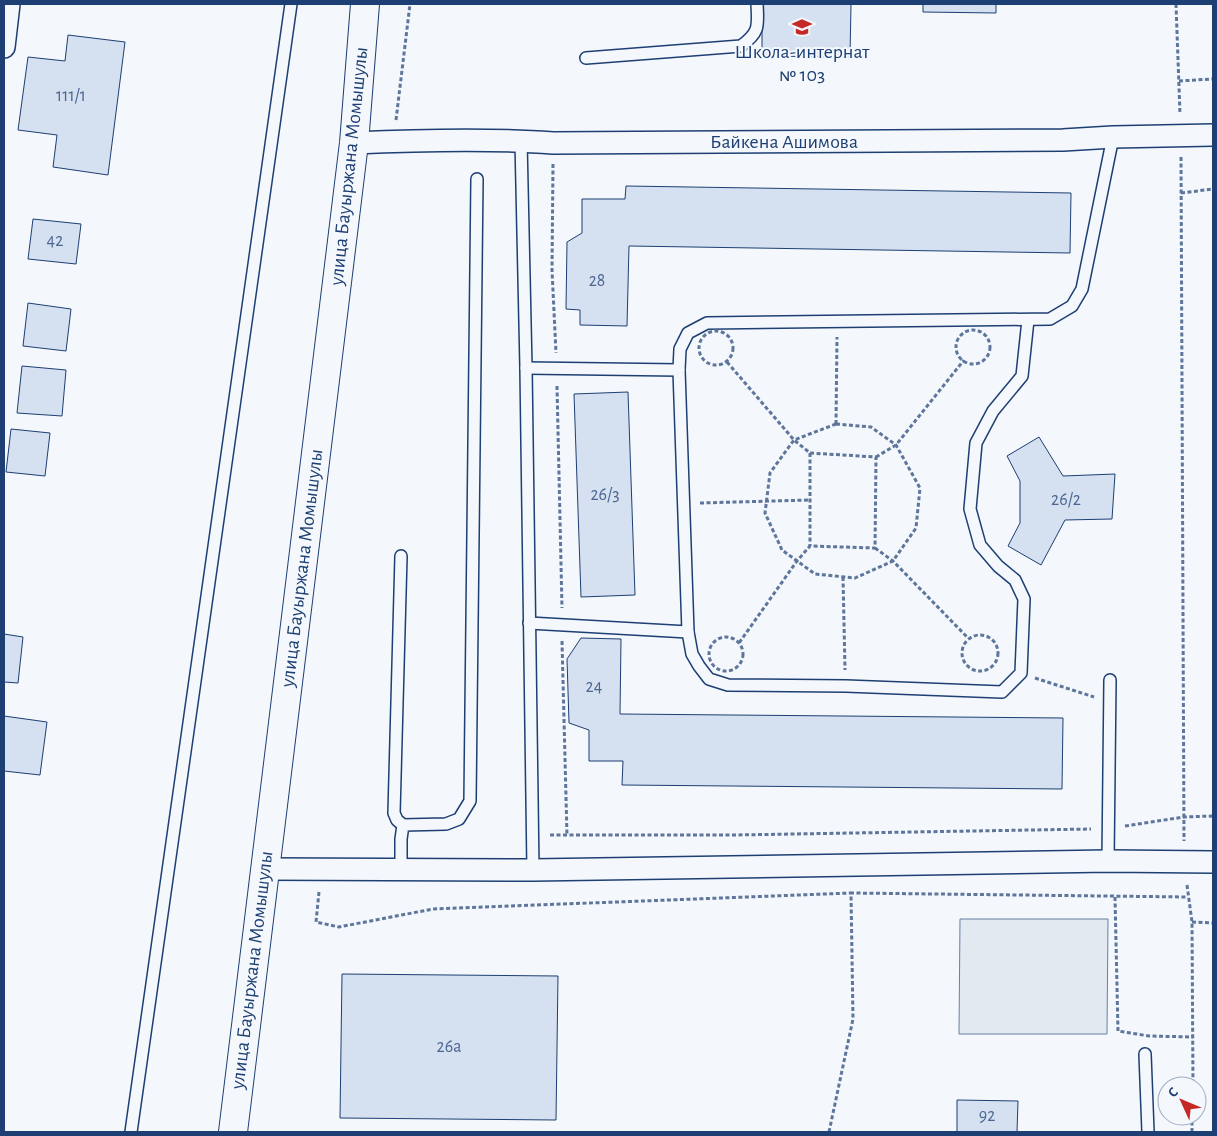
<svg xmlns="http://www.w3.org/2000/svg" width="1217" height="1136" font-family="'Alegreya Sans',sans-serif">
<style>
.green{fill:#e3e9f0;stroke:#687fa3}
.building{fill:#d5e0f0;stroke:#1d3f73}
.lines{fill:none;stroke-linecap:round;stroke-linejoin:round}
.service-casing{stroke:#1d3f73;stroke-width:14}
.minor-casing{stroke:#1d3f73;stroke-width:24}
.primary-casing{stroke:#1d3f73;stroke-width:30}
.path{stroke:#5e769c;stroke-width:3;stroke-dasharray:4 2.5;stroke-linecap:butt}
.service{stroke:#f4f7fb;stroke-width:11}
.minor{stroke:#f4f7fb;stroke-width:21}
.primary{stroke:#f4f7fb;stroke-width:28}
.labels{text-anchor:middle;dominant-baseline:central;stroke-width:4;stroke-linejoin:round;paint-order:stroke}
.number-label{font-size:18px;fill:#4b6792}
.poi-label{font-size:20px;fill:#1d3f73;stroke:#f4f7fb}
.street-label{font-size:20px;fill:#1d3f73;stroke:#f4f7fb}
</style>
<rect width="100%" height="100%" fill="#f4f7fb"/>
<polygon class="green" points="960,919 1108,919 1107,1034 959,1034"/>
<g class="building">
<polygon points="762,4 851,4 850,57 762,56"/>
<polygon points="923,4 996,4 996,13 923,12"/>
<polygon points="68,35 125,42 108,175 53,167 57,135 18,130 28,57 65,61"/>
<polygon points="626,186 1071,193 1070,253 629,246 627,326 580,325 580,310 566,309 567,242 582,233 582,199 625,199"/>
<polygon points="33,219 81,224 76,264 28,259"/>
<polygon points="28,303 71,309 66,351 23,346"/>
<polygon points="22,366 66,370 62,416 17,413"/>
<polygon points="628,392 635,595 581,597 574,394"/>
<polygon points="11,429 50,433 45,476 6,472"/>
<polygon points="1039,437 1063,476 1115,474 1112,519 1065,520 1041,565 1008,546 1020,523 1020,481 1007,456"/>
<polygon points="4,634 23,637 18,683 4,682"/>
<polygon points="581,638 621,639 620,714 1063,718 1062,789 622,785 623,761 589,761 589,730 569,723 567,659"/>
<polygon points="4,716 47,722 40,775 4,771"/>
<polygon points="342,974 558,976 556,1120 340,1118"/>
<polygon points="957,1100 1018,1101 1017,1132 957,1132"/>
</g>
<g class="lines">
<defs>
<g id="service">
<path d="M 586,58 L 741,46 C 760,32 758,26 757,4"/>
<polyline points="521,141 526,368 533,870"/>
<polyline points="526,368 679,370"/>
<polyline points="401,556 394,813 397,820 403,825"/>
<polyline points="529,623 688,632 679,370 680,349 688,333 707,323 1050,319 1072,306 1082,289 1113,137"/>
<polyline points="688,632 692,654 699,666 709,679 728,685 846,686 1002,692 1021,673 1024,599 1015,580 998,566 980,545 970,509 976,443 993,411 1022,376 1028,320"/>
<polyline points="1108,861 1110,680"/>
<polyline points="401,868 401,839 403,825 446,824 459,819 470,801 477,179"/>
<polyline points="1145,1054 1148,1132"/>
<polyline points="131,1132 291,4"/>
</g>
<g id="minor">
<polyline points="4,47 9,4"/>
<path d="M 354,143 C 420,140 487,138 553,143 L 1063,140 L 1113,137 L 1213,135"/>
<polyline points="265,869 533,870 1108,861 1213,862"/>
</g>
<polyline id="primary" points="233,1132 354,143 365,4"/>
</defs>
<use href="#service" class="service-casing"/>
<use href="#minor" class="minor-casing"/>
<use href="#primary" class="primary-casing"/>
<g class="path">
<polyline points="1176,4 1180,114"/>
<polyline points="1179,81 1213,79"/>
<polyline points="396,120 410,4"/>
<polyline points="1181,157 1184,841"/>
<polyline points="553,164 552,270 556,353"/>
<polyline points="1181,193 1213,189"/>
<circle cx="973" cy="347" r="17"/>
<circle cx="716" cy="348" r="17"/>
<polyline points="727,362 794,440 810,453 876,457 875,548 810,546 797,561 739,643"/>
<polyline points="557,386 562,608"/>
<polygon points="836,424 871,427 896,445 920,488 916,528 893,561 855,578 815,574 782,550 765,513 770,473 794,440"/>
<polyline points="836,424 837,337"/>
<polyline points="810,453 810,546"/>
<polyline points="876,457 896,445 964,360"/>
<polyline points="700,503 809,500"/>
<polyline points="875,548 893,561 968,638"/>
<polyline points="843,577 845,670"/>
<circle cx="980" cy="653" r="18"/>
<circle cx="726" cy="654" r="17"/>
<polyline points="562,641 567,836"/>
<polyline points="1035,678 1094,697"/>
<polyline points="1125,826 1184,817 1213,816"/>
<polyline points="550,835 734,835 1091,829"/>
<polyline points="1187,885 1192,922 1193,1086"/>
<polyline points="319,892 316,922 339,927 433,909 851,893"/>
<polyline points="1115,897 1118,1031 1149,1036 1193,1037"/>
<polyline points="1192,922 1213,923"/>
<polyline points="829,1132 853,1019 851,893 1188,897"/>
<polyline points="1192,1132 1192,1116"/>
</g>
<use href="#service" class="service"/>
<use href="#minor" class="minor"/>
<use href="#primary" class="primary"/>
</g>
<defs>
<symbol id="school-bare" viewBox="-9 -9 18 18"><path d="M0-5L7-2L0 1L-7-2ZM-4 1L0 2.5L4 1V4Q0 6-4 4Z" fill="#c62828" stroke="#f4f7fb" stroke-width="2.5" paint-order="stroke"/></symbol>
</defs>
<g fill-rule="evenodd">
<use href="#school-bare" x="788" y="13" width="28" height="28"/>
</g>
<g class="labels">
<g class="number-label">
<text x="71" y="96">111/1</text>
<text x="55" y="241">42</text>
<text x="597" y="281">28</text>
<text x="605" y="495">26/3</text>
<text x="1066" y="500">26/2</text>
<text x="594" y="687">24</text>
<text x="449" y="1047">26а</text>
<text x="987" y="1116">92</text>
</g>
<g class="poi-label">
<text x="802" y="52">Школа-интернат<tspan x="802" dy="23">№ 103</tspan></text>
</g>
<g class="street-label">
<text x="784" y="142">Байкена Ашимова</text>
<text transform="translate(349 166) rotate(-84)">улица Бауыржана Момышулы</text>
<text transform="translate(302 568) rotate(-83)">улица Бауыржана Момышулы</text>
<text transform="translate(252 970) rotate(-83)">улица Бауыржана Момышулы</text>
</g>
</g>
<rect width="1217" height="1136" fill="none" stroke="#1d3f73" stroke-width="10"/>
<g transform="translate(1182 1101) rotate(314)"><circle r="24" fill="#f4f7fb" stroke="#9eadc5"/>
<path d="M0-4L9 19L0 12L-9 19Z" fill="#c62828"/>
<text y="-8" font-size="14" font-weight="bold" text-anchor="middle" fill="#1d3f73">С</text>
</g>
</svg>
